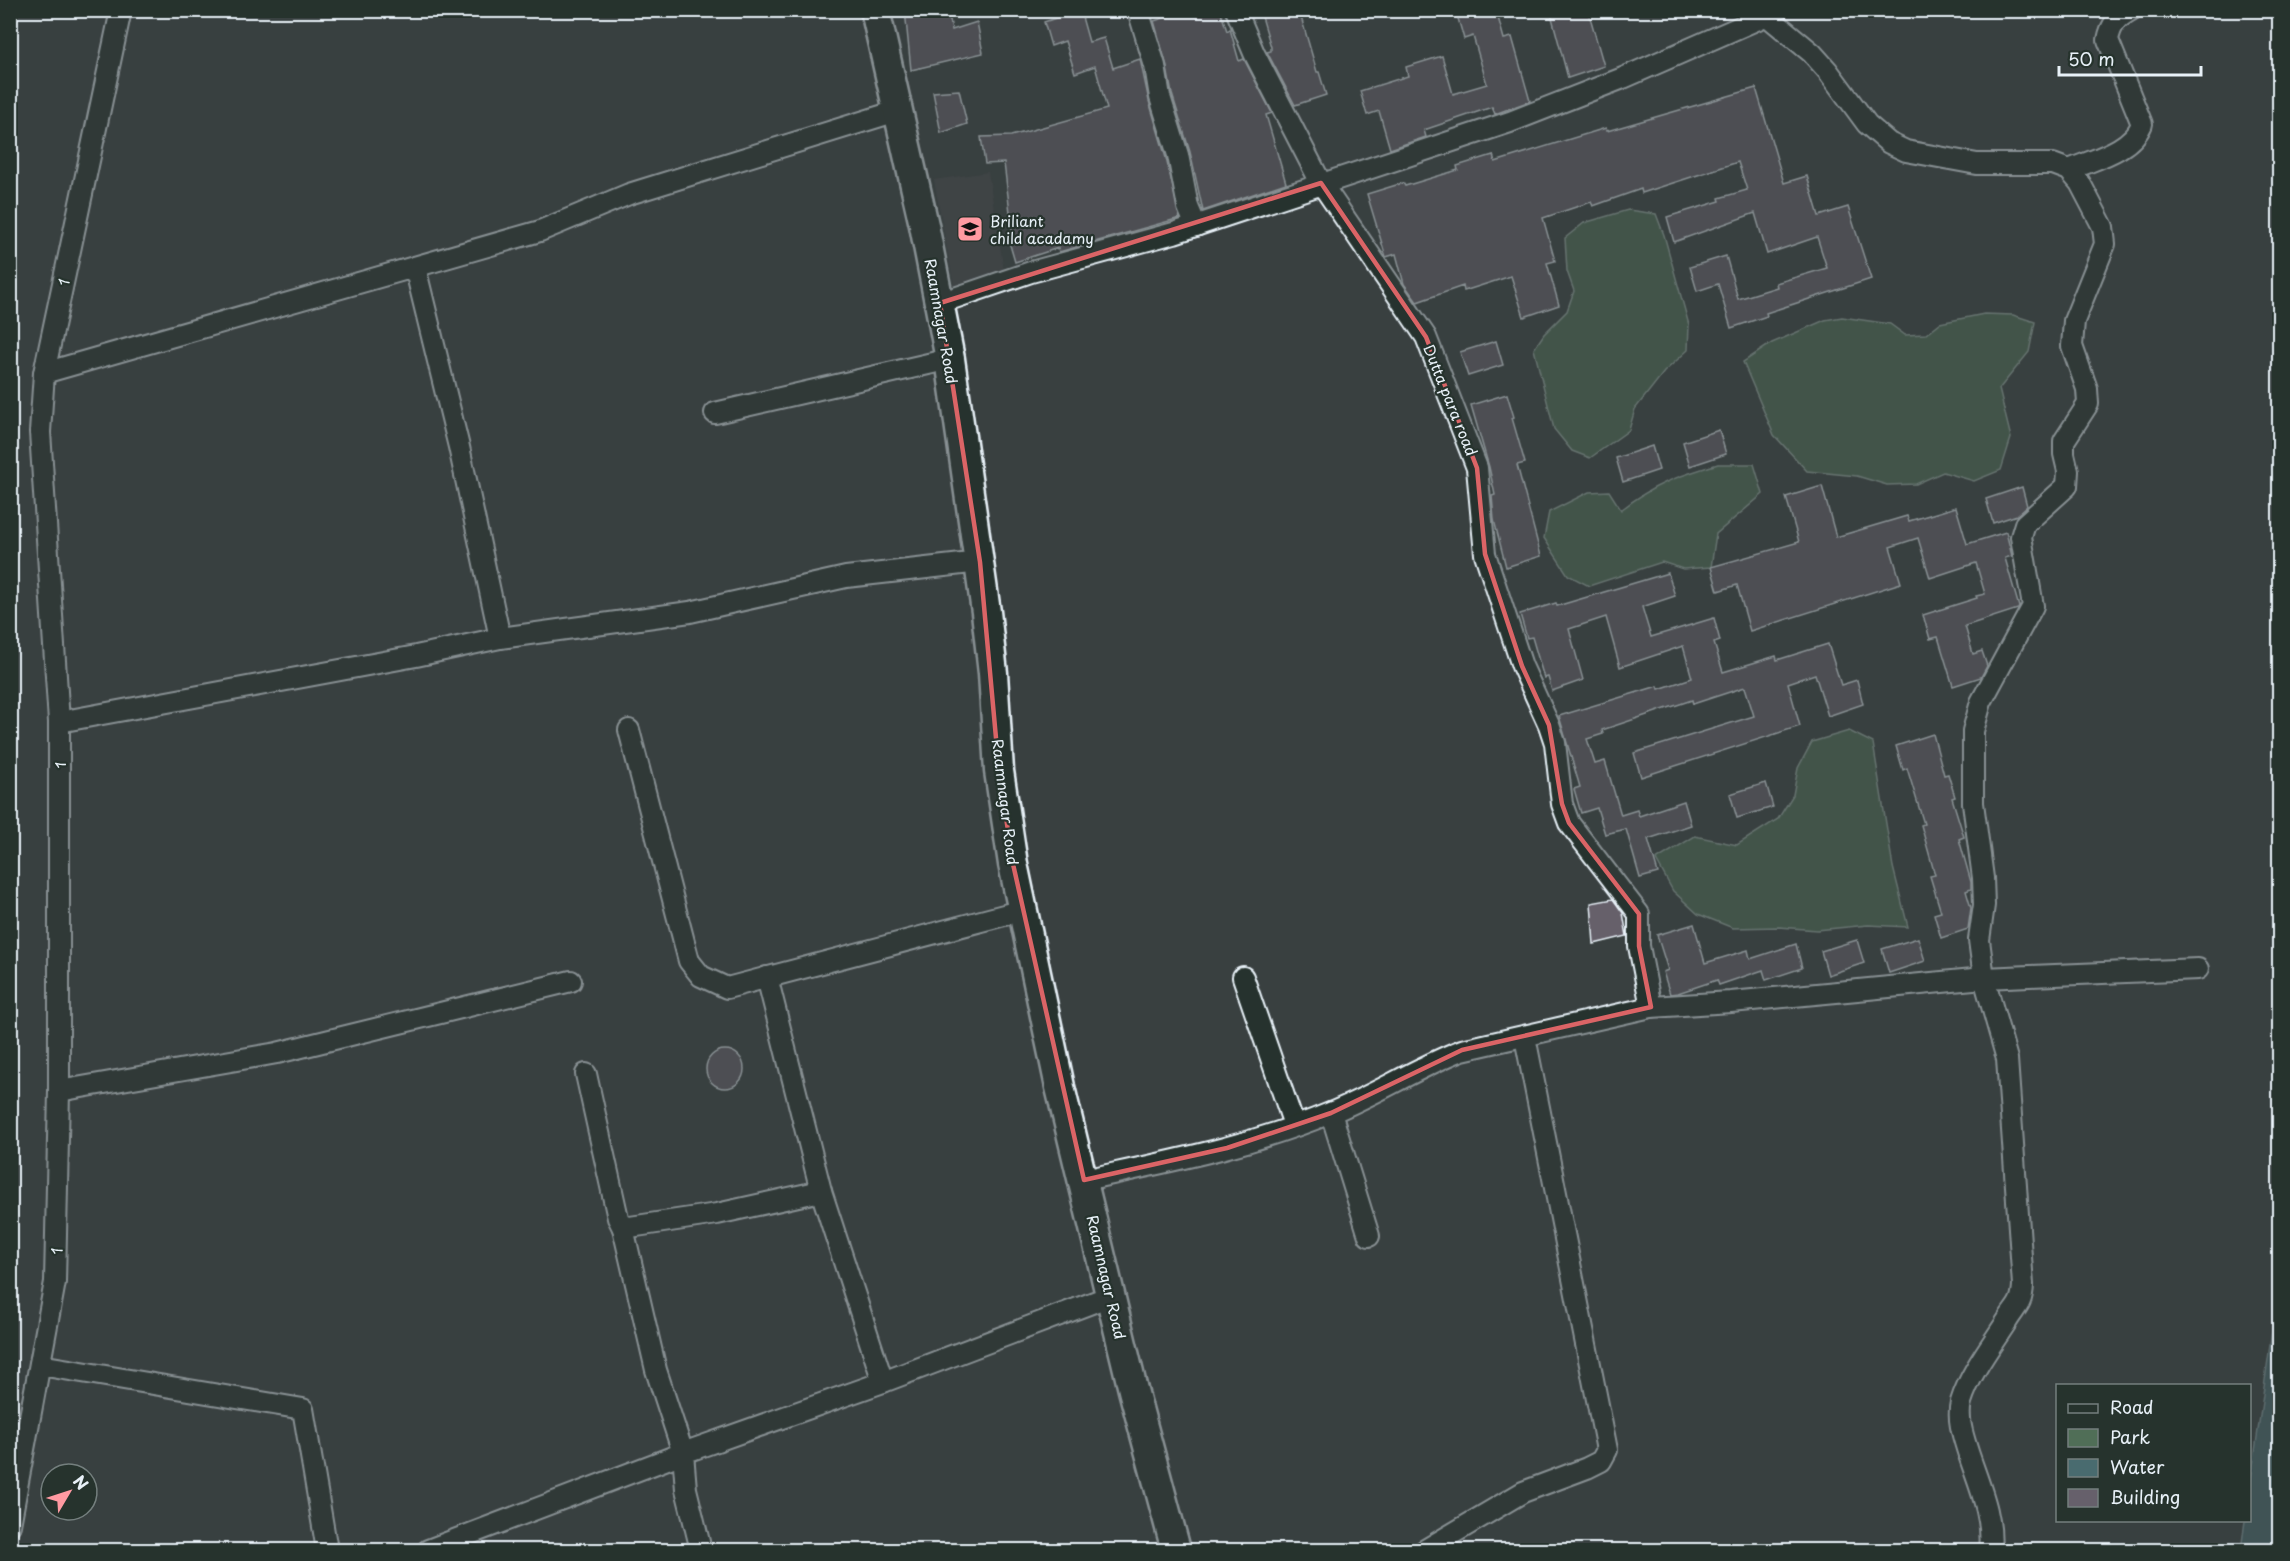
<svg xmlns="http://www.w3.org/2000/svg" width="2290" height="1561" font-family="'Playpen Sans',sans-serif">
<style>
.built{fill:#464a4d}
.green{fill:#506e57;stroke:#9cb0a8;stroke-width:1.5}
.water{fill:#496b6f;stroke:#89a1a6;stroke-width:1.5}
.building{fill:#66606b;stroke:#e8f1f8;stroke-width:1.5}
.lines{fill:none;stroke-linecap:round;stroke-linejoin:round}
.minor-casing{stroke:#e8f1f8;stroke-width:24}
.highway-casing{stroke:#e8f1f8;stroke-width:33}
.minor{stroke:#26332d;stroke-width:20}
.highway{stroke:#26332d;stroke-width:28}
.marked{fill:none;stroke:#db6466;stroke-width:4.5;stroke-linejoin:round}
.labels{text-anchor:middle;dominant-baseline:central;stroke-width:4.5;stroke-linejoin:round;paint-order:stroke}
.poi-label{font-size:15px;fill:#e8f1f8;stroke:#26332d;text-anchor:start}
.street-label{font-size:15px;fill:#e8f1f8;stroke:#26332d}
</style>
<rect width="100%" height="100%" fill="#394040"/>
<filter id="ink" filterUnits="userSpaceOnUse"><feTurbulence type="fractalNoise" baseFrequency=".0167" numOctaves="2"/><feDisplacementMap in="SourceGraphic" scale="12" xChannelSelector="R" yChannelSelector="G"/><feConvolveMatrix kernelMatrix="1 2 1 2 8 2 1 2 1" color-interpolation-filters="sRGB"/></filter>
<g filter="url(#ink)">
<polygon class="built" points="988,172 1005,277 955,293 934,180"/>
<g class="green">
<polygon points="1628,210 1656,214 1664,235 1689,325 1688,350 1664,372 1635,409 1629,430 1590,458 1572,451 1554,429 1534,349 1544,334 1567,311 1574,291 1567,271 1565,238 1584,223"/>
<polygon points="1984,314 2013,315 2035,322 2029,352 1999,389 2011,438 2001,470 1974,481 1943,472 1916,484 1887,485 1857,476 1807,471 1774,435 1743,362 1772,343 1825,320 1842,317 1890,324 1905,335 1926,334 1940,323"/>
<path d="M 1718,464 L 1754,464 L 1763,494 L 1716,534 L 1711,567 L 1683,569 L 1662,562 L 1589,586 L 1568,575 L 1544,538 L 1549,512 L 1589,492 L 1609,491 L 1621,510 C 1654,484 1678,476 1718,464 Z"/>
<polygon points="1849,731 1873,743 1893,867 1908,927 1868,925 1817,930 1779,927 1733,928 1698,914 1673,891 1656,860 1695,836 1737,845 1778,819 1793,795 1798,768 1812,742"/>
</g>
<polygon class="water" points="2279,1281 2279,1550 2241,1550 2245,1521 2250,1520 2250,1487"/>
<g class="building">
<polygon points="905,10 948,10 952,30 977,22 983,53 911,70"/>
<polygon points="1080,10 1089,42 1104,38 1113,68 1140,59 1149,101 1166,158 1180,218 1059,252 1058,248 1015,262 1008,238 1013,237 1004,163 985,164 981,137 1011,136 1107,109 1095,66 1075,73 1065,41 1051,46 1044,22"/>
<polygon points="1188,10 1220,10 1227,31 1230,29 1239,61 1244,59 1272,113 1266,115 1286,183 1203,211 1190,152 1172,94 1166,63 1154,21"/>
<polygon points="1260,10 1299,10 1317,72 1319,72 1326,95 1295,105 1267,52 1271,51 1271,47"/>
<polygon points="1471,10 1496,10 1504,39 1512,37 1530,101 1495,114 1492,107 1424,130 1426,137 1390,149 1379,111 1367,115 1360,91 1408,76 1406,67 1442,56 1453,94 1487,84 1473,36 1464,39 1457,15"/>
<polygon points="1550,10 1588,10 1604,66 1568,78"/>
<polygon points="1756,88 1784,183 1807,176 1819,216 1848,207 1871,279 1766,313 1767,316 1731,328 1718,284 1697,291 1690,267 1726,256 1738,299 1777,287 1776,283 1827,268 1817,237 1767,254 1755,213 1674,242 1667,217 1720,201 1719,198 1747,190 1738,162 1642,193 1641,189 1593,206 1591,202 1543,218 1555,261 1547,263 1559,305 1524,317 1511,276 1464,291 1463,286 1417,302 1404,284 1396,254 1386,257 1367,194 1403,183 1405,186 1458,170 1457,166 1493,155 1495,162 1606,128 1607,131"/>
<polygon points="959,90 967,124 941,133 933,92"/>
<polygon points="1496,341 1503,365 1468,376 1460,352"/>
<polygon points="1507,394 1514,417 1512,418 1525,463 1517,465 1541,556 1506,567 1494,520 1492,496 1495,495 1489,467 1471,405"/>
<polygon points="1719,430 1726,454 1690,466 1683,442"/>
<polygon points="1652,446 1659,470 1623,482 1616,458"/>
<polygon points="1822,486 1836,537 1907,516 1909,521 1956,507 1967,544 2006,532 2012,556 2005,558 2019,607 2018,609 1965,626 1973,654 1982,651 1987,666 1981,677 1953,686 1938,637 1930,639 1923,615 1977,598 1976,596 1985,594 1976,563 1930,578 1918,538 1890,547 1901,583 1750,631 1737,585 1718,591 1711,567 1799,542 1786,497"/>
<polygon points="2022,487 2027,506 2017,515 1993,523 1986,499"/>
<polygon points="1668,573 1675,596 1642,607 1651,637 1714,618 1720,641 1714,643 1723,672 1776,656 1777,660 1828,644 1841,685 1857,680 1863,704 1828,716 1815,674 1788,683 1800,726 1641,777 1634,753 1754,716 1745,687 1693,704 1692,700 1602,730 1603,734 1587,739 1595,764 1605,761 1621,815 1637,810 1639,816 1684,801 1691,825 1648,839 1658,873 1640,878 1626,829 1605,834 1597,808 1581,813 1574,789 1580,787 1559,716 1658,686 1659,689 1692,678 1683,646 1620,667 1606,617 1569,629 1583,680 1552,691 1548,677 1544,678 1532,637 1527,638 1520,614 1556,603 1557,606"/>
<polygon points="1933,734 1944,775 1948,774 1955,797 1952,798 1964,837 1959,839 1971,882 1971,889 1966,891 1971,908 1968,929 1941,938 1934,914 1941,912 1930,876 1935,875 1921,825 1924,824 1907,768 1903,770 1896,746"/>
<polygon points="1766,783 1773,807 1737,818 1730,794"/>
<polygon points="1613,899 1623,913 1627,936 1594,944 1591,903"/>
<polygon points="1694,924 1705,963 1748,950 1750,959 1796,944 1802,968 1766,980 1763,970 1719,985 1717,980 1678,993 1670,994 1663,972 1668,970 1657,935"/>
<polygon points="1918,938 1925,961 1889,973 1882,949"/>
<polygon points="1857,940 1864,963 1828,975 1821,951"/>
<circle cx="725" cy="1069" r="19"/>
</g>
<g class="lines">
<defs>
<g id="minor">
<polyline points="1138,10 1155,66 1160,97 1178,155 1188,207 1196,226"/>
<polyline points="1236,10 1254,53 1321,183 1426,337 1477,468 1485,554 1522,666 1549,725 1555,743 1562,804 1569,823 1639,914 1639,946 1651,1007"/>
<path d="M 1760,10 L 1812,53 L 1828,71 L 1867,124 L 1889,143 L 1906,151 L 1977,164 L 2053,164 L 2069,170 L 2080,183 L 2103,227 L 2105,244 L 2074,321 L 2072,346 L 2087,389 L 2088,404 L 2064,441 L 2064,454 L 2068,471 L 2067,486 L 2025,524 L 2021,537 L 2033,606 L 1981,702 L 1973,731 L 1973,803 L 1983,878 L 1984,905 L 1979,940 L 1984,978 L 2007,1059 L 2023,1285 C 2022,1305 2016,1306 2007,1321 C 1991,1346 1970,1373 1961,1402 C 1957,1419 1963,1436 1968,1452 C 1978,1483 1994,1517 1990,1550"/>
<path d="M 2069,170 C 2094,159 2131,151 2142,124 L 2108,40 C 2111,24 2117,18 2131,10"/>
<polyline points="415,267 459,447 500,638"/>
<polyline points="940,303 1031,272 1174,233 1510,122 1623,78 1765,16"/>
<polyline points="44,373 540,231 629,194 897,111"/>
<polyline points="715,413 950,359"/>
<polyline points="59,722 416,656 500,638 690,612 846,577 980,562"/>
<polyline points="629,730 689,961 701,976 727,988 1023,910"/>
<polyline points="767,977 821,1191 883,1382"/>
<polyline points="1243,977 1294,1125"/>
<polyline points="586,1074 618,1218 623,1228 656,1370 683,1453 686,1489 701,1550"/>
<polyline points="59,1091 277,1053 571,981"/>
<polyline points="1331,1113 1369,1236"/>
<path d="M 1084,1180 C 1167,1162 1251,1146 1330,1113 C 1375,1095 1416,1068 1462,1050 L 1651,1007 L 1731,1002 L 1984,978 L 2198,969"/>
<polyline points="623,1228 717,1214 821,1191"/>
<polyline points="40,1365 303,1409 327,1550"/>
<polyline points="10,1525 55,1282 59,1091 59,722 40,432 44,373 121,10"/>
<polyline points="428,1550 683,1453 883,1382 1110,1296"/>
<polyline points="1425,1550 1523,1492 1587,1468 1601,1461 1607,1450 1525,1037"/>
</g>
<polyline id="highway" points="875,10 924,225 950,359 986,612 993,673 999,771 1013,864 1060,1087 1133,1390 1176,1550"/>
</defs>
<use href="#minor" class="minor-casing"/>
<use href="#highway" class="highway-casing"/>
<use href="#minor" class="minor"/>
<use href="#highway" class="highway"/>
</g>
</g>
<path d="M0 0H2290V1561H0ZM 1321,183 L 1426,337 L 1477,468 L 1485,554 L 1522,666 L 1549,725 L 1562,804 L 1569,823 L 1639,914 L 1639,946 L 1651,1007 L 1462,1050 L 1331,1113 L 1227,1148 L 1084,1180 L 1013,864 L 999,771 L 980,562 L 940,303 Z" fill="#394040" fill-opacity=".55" fill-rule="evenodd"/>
<path class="marked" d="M 1321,183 L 1426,337 L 1477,468 L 1485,554 L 1522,666 L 1549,725 L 1562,804 L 1569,823 L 1639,914 L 1639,946 L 1651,1007 L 1462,1050 L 1331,1113 L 1227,1148 L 1084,1180 L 1013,864 L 999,771 L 980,562 L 940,303 Z"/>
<defs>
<symbol id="school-square" viewBox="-11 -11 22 22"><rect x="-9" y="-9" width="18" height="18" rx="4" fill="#ff9aa2" stroke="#26332d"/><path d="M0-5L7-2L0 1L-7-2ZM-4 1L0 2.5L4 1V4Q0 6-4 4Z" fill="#111"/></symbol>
</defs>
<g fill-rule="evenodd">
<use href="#school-square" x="955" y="214" width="30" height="30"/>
</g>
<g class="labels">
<g class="poi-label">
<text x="990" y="220">Briliant<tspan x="990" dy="17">child acadamy</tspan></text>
</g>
<g class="street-label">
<text transform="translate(63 282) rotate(-78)">1</text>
<text transform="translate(942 321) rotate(80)">Raamnagar Road</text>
<text transform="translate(1451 400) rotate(68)">Dutta para road</text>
<text transform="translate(59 765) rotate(-90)">1</text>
<text transform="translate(1006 802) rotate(83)">Raamnagar Road</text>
<text transform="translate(56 1251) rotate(-89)">1</text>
<text transform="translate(1107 1277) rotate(77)">Raamnagar Road</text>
</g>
</g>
<rect width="2290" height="1561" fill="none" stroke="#26332d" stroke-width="36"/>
<rect x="18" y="18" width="2254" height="1525" fill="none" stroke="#e8f1f8" stroke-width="2" filter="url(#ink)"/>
<rect x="2056" y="1384" width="195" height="138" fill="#26332d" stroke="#747f7e" stroke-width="1.5"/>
<rect x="2068" y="1404" width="30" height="9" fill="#26332d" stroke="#747f7e" stroke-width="1.5"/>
<text x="2110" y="1414" font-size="18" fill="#e8f1f8">Road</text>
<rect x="2068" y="1429" width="30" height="18" fill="#506e57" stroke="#747f7e" stroke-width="1.5"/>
<text x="2110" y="1444" font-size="18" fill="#e8f1f8">Park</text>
<rect x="2068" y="1459" width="30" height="18" fill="#496b6f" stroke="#747f7e" stroke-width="1.5"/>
<text x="2110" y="1474" font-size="18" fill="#e8f1f8">Water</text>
<rect x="2068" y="1489" width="30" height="18" fill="#66606b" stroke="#747f7e" stroke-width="1.5"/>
<text x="2110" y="1504" font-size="18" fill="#e8f1f8">Building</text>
<g transform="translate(69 1492) rotate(51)"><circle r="28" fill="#26332d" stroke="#747f7e" stroke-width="1.5"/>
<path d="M0-4.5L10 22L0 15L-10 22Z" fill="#ff9aa2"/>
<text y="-9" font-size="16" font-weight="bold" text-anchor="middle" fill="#e8f1f8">N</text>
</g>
<path d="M2059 66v9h142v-9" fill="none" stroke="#e8f1f8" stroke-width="3"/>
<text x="2068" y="66" font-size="18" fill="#e8f1f8" stroke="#26332d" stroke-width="4.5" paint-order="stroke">50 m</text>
</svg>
